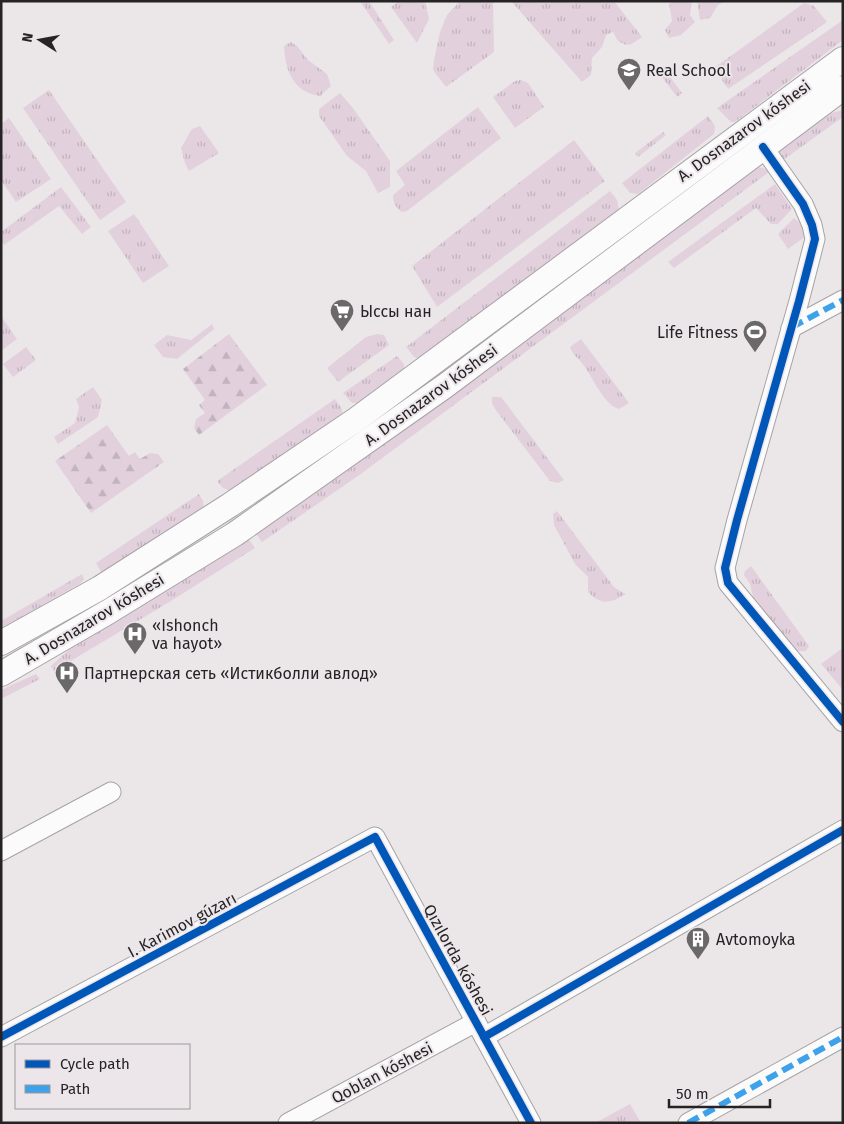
<svg xmlns="http://www.w3.org/2000/svg" width="844" height="1124" font-family="'Fira Sans',sans-serif">
<style>
.grass{fill:url(#grass-tufts)}
.forest{fill:url(#forest-firs)}
.lines{fill:none;stroke-linecap:round;stroke-linejoin:round}
.minor-casing{stroke:#a6a3a5;stroke-width:21}
.major-casing{stroke:#a6a3a5;stroke-width:26}
.minor{stroke:#fcfbfc;stroke-width:19}
.major{stroke:#fcfbfc;stroke-width:24}
.quiet{stroke:#3ea2eb;stroke-width:6;stroke-dasharray:12 6;stroke-linecap:butt}
.cycleway-casing{stroke:#ece6ea;stroke-width:11}
.cycleway{stroke:#0057b8;stroke-width:8}
.labels{text-anchor:middle;dominant-baseline:central;stroke-width:4;stroke-linejoin:round;paint-order:stroke}
.poi-label{font-size:16px;fill:#252324;stroke:#ece6ea;text-anchor:start}
.street-label{font-size:16px;fill:#252324;stroke:#ece6ea}
</style>
<defs>
<pattern id="grass-tufts" width="24" height="20" patternUnits="userSpaceOnUse" patternTransform="scale(1.25)"><rect width="24" height="20" fill="#e2d1dd"/><path d="M3 7l-1-3M5 7V3M7 7l1-3M15 17l-1-3M17 17v-4M19 17l1-3" fill="none" stroke="#c2b3be"/></pattern>
<pattern id="forest-firs" width="22" height="20" patternUnits="userSpaceOnUse" patternTransform="scale(1.25)"><rect width="22" height="20" fill="#e2d1dd"/><path d="M5 1l3.5 6h-7zM16 11l3.5 6h-7z" fill="#c2b3be"/></pattern>
</defs>
<rect width="100%" height="100%" fill="#ebe7e9"/>
<g class="grass">
<polygon points="360,1 369,1 394,40 389,44"/>
<polygon points="399,1 425,1 429,19 417,43 391,7"/>
<polygon points="460,1 493,1 494,52 446,87 433,70 434,60 440,32 447,15"/>
<polygon points="511,1 614,1 642,37 632,44 626,45 618,41 613,32 606,35 602,47 592,58 591,75 582,82"/>
<polygon points="671,1 692,1 690,15 695,22 681,35 669,38 665,30 672,21 669,3"/>
<polygon points="697,1 726,1 718,5 710,18 700,20"/>
<polygon points="804,3 814,6 827,22 728,89 714,68"/>
<polygon points="843,20 843,40 735,122 731,122 717,108"/>
<path d="M 291,42 L 297,46 L 308,60 L 327,74 L 331,86 L 320,96 C 293,92 285,70 284,46 Z"/>
<polygon points="667,73 682,93 677,97 662,77"/>
<polygon points="521,80 528,83 544,107 515,128 493,97 515,81"/>
<polygon points="49,90 126,202 100,220 23,108"/>
<polygon points="340,93 353,108 390,161 390,187 378,193 366,171 347,156 319,116 319,109"/>
<path d="M 478,107 L 501,138 L 407,211 L 402,212 C 396,208 393,203 393,195 L 405,185 L 396,171 Z"/>
<polygon points="843,110 843,117 779,163 775,158 779,150 831,113"/>
<polygon points="708,116 715,126 714,134 638,194 630,193 622,183"/>
<polygon points="9,118 51,179 16,202 1,180 1,124"/>
<polygon points="200,126 219,153 189,171 185,163 181,148 192,129"/>
<polygon points="663,132 666,135 638,157 635,153"/>
<polygon points="574,140 605,181 437,307 412,266"/>
<polygon points="758,167 766,169 769,172 358,476 262,542 256,534 368,456 475,375 601,284"/>
<polygon points="775,184 792,209 778,224 771,224 756,208 674,268 668,262"/>
<polygon points="61,187 91,227 82,234 59,206 4,245 1,240 1,232"/>
<polygon points="610,191 617,200 619,209 419,359 414,357 406,347"/>
<polygon points="134,214 169,266 143,283 108,231"/>
<polygon points="794,218 800,223 806,236 788,249 778,234"/>
<polygon points="1,316 17,339 1,351"/>
<polygon points="212,324 214,329 177,359 163,357 154,345 167,335 191,340"/>
<polygon points="377,334 384,335 389,345 338,382 327,368 366,337"/>
<path d="M 581,339 L 629,403 L 619,409 C 604,405 593,378 584,366 C 580,359 572,355 570,347 Z"/>
<polygon points="26,347 36,360 13,377 3,364"/>
<polygon points="397,356 404,364 404,371 360,403 352,403 343,393"/>
<polygon points="93,387 102,400 98,417 58,444 54,437 75,423 79,407 76,399"/>
<polygon points="492,397 501,397 564,480 558,483 550,481 495,409 492,403"/>
<polygon points="335,399 342,409 342,416 234,493 223,488 217,481"/>
<polygon points="199,494 203,501 204,513 102,574 96,563"/>
<path d="M 557,511 L 614,587 L 625,594 C 611,604 600,605 588,592 L 588,577 L 575,564 L 554,525 L 553,514 Z"/>
<polygon points="248,538 255,548 171,601 54,671 51,666 72,647 116,622"/>
<polygon points="751,566 809,646 806,651 797,651 755,605 750,584 744,575 745,571"/>
<polygon points="82,574 84,579 81,583 1,629 1,621"/>
<polygon points="841,649 843,651 843,690 821,664"/>
<polygon points="36,674 40,679 1,699 1,690"/>
<polygon points="630,1104 641,1123 598,1123 597,1122"/>
</g>
<g class="forest">
<polygon points="229,334 267,385 199,435 194,428 196,419 205,413 199,405 205,400 183,369"/>
<polygon points="107,425 129,456 135,452 140,459 150,453 158,454 164,462 91,513 55,461"/>
</g>
<g class="lines">
<defs>
<g id="minor">
<polyline points="763,147 803,204 812,225 815,239 799,301 737,520 725,568 728,583 843,722"/>
<polyline points="791,328 843,300"/>
<polyline points="1,851 111,792"/>
<polyline points="1,1037 375,837 531,1123"/>
<polyline points="484,1037 843,830"/>
<polyline points="288,1123 476,1022"/>
<polyline points="688,1123 843,1037"/>
</g>
<g id="major">
<polyline points="1,643 100,588 230,505 357,419 843,59"/>
<polyline points="1,674 108,612 235,534 445,386 843,88"/>
</g>
</defs>
<use href="#minor" class="minor-casing"/>
<use href="#major" class="major-casing"/>
<use href="#minor" class="minor"/>
<use href="#major" class="major"/>
<g class="quiet">
<polyline points="792,327 843,300"/>
<polyline points="688,1123 843,1037"/>
</g>
<defs>
<g id="cycleway">
<polyline points="763,147 803,204 812,225 815,239 799,301 737,520 725,568 728,583 843,722"/>
<polyline points="1,1037 375,837 531,1123"/>
<polyline points="484,1037 843,830"/>
</g>
</defs>
<use href="#cycleway" class="cycleway-casing"/>
<use href="#cycleway" class="cycleway"/>
</g>
<defs>
<symbol id="school-pin" viewBox="-11 -11 22 30"><path d="M0 17L-7.5 6A9.5 9.5 0 1 1 7.5 6Z" fill="#6a6869" stroke="#ece6ea"/><path d="M0-5L7-2L0 1L-7-2ZM-4 1L0 2.5L4 1V4Q0 6-4 4Z" fill="#fff"/></symbol>
<symbol id="supermarket-pin" viewBox="-11 -11 22 30"><path d="M0 17L-7.5 6A9.5 9.5 0 1 1 7.5 6Z" fill="#6a6869" stroke="#ece6ea"/><path d="M-6-5.5h2.5l.6 2H6L4.5 2H-2.5L-4.4-4H-6ZM-1.5 3.2a1.3 1.3 0 1 0 .1 0ZM3 3.2a1.3 1.3 0 1 0 .1 0Z" fill="#fff"/></symbol>
<symbol id="stadium-pin" viewBox="-11 -11 22 30"><path d="M0 17L-7.5 6A9.5 9.5 0 1 1 7.5 6Z" fill="#6a6869" stroke="#ece6ea"/><path d="M0-5a6.5 5 0 1 0 0 10a6.5 5 0 1 0 0-10ZM-3.5-1.8h7v3.6h-7Z" fill="#fff"/></symbol>
<symbol id="hospital-pin" viewBox="-11 -11 22 30"><path d="M0 17L-7.5 6A9.5 9.5 0 1 1 7.5 6Z" fill="#6a6869" stroke="#ece6ea"/><path d="M-5-5h3v3.5h4V-5h3V5h-3V1.5h-4V5h-3Z" fill="#fff"/></symbol>
<symbol id="building-pin" viewBox="-11 -11 22 30"><path d="M0 17L-7.5 6A9.5 9.5 0 1 1 7.5 6Z" fill="#6a6869" stroke="#ece6ea"/><path d="M-4-6H4V6H1V3H-1V6H-4ZM-2.5-4.3h1.7v1.8h-1.7ZM.8-4.3h1.7v1.8H.8ZM-2.5-1h1.7V.8h-1.7ZM.8-1h1.7V.8H.8Z" fill="#fff"/></symbol>
</defs>
<g fill-rule="evenodd">
<use href="#school-pin" x="615" y="56" width="28" height="38"/>
<use href="#supermarket-pin" x="328" y="297" width="28" height="38"/>
<use href="#stadium-pin" x="741" y="318" width="28" height="38"/>
<use href="#hospital-pin" x="121" y="620" width="28" height="38"/>
<use href="#hospital-pin" x="53" y="659" width="28" height="38"/>
<use href="#building-pin" x="684" y="925" width="28" height="38"/>
</g>
<g class="labels">
<g class="poi-label">
<text x="646" y="70">Real School</text>
<text x="360" y="311">Ыссы нан</text>
<text x="738" y="332" text-anchor="end">Life Fitness</text>
<text x="152" y="625">«Ishonch<tspan x="152" dy="18">va hayot»</tspan></text>
<text x="84" y="673">Партнерская сеть «Истикболли авлод»</text>
<text x="716" y="939">Avtomoyka</text>
</g>
<g class="street-label">
<text transform="translate(744 131) rotate(-36)">A. Dosnazarov kóshesi</text>
<text transform="translate(431 395) rotate(-36)">A. Dosnazarov kóshesi</text>
<text transform="translate(94 619) rotate(-31)">A. Dosnazarov kóshesi</text>
<text transform="translate(182 925) rotate(-28)">I. Karimov gúzarı</text>
<text transform="translate(458 960) rotate(61)">Qızılorda kóshesi</text>
<text transform="translate(382 1073) rotate(-28)">Qoblan kóshesi</text>
</g>
</g>
<rect width="844" height="1124" fill="none" stroke="#252324" stroke-width="5"/>
<rect x="15" y="1044" width="175" height="65" fill="#ece6ea" stroke="#9c989b"/>
<rect x="25" y="1060" width="25" height="8" fill="#0057b8" stroke="#9c989b"/>
<text x="60" y="1069" font-size="15" fill="#252324">Cycle path</text>
<rect x="25" y="1085" width="25" height="8" fill="#3ea2eb" stroke="#9c989b"/>
<text x="60" y="1094" font-size="15" fill="#252324">Path</text>
<g transform="translate(40 40) rotate(281)" stroke="#ece6ea" stroke-width="4" paint-order="stroke">
<path d="M0-4L9 19L0 12L-9 19Z" fill="#252324"/>
<text y="-8" font-size="14" font-weight="bold" text-anchor="middle" fill="#252324">N</text>
</g>
<path d="M669 1099v8h101v-8" fill="none" stroke="#252324" stroke-width="2.5"/>
<text x="676" y="1099" font-size="15" fill="#252324" stroke="#ece6ea" stroke-width="4" paint-order="stroke">50 m</text>
</svg>
